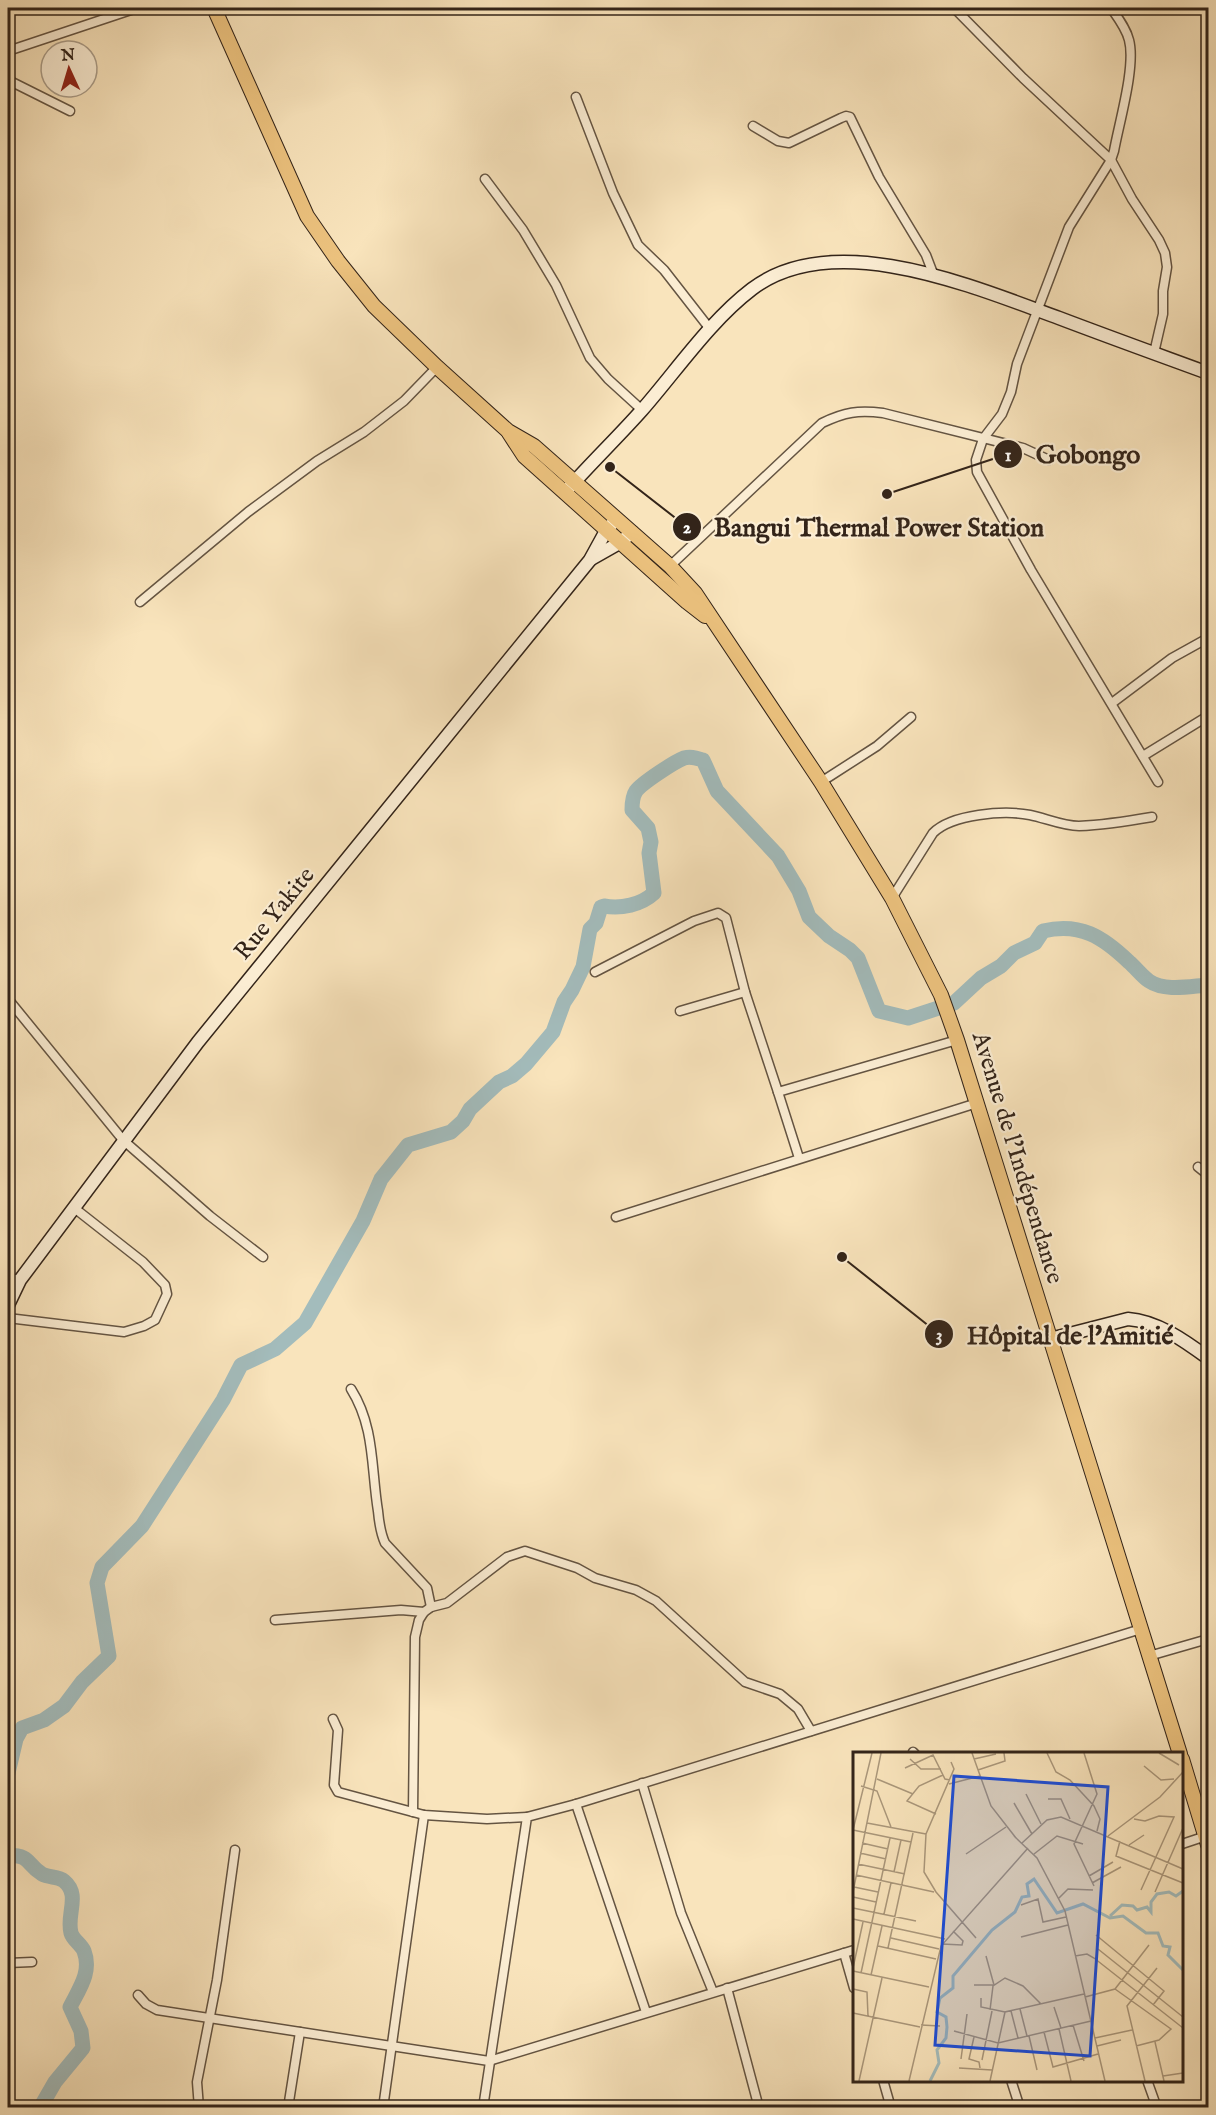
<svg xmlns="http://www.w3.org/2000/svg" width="1216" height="2115" font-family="'IM FELL English',serif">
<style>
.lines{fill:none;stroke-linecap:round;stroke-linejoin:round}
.river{stroke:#a3bcbc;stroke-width:15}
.street-casing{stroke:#645442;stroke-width:11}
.secondary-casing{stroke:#332419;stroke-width:15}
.primary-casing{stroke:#332419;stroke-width:16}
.street{stroke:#fbedd3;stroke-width:8}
.secondary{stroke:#fbedd3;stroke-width:12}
.primary{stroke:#ecc27e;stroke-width:14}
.labels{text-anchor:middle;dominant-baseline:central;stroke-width:4.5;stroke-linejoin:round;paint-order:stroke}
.street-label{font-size:24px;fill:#332419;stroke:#fbedd3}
.inset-river{fill:none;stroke:#a3bcbc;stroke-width:3}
.inset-road{fill:none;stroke:#aa977b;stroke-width:1.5}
.view{fill:#1d4ed8;fill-opacity:0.15;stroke:#1d4ed8;stroke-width:3}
.inset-edge{fill:none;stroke:#332419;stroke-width:3}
.leader{fill:none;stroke:#332419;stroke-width:2}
.callout-dot{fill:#332419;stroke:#fbedd3;stroke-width:2}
.mark-label{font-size:18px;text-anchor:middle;font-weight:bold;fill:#fff}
.callout-label{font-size:26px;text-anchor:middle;font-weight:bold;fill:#332419;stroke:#fbedd3;stroke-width:4.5;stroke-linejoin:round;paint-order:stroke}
</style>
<rect width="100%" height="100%" fill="#f9e4bc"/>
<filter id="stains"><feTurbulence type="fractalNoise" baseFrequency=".00333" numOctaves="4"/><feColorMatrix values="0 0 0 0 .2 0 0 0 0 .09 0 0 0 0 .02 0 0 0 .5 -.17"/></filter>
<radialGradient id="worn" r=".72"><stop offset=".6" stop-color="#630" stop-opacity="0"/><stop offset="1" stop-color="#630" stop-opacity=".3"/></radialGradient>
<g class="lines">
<g class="river">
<path d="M 8,1773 L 16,1739 L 22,1728 L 44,1720 L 64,1706 L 82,1682 L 109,1656 L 97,1583 L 102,1567 L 142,1526 L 223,1400 L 241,1365 L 275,1349 L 305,1323 L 363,1221 L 381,1179 L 408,1145 L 451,1132 L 463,1121 L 470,1109 L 499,1082 L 512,1076 L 526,1064 L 553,1032 L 564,1002 L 572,990 L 583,967 L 590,929 L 596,923 L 601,907 L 604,906 C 621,909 641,905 654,893 L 649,853 L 651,842 L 648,828 L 632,810 C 632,804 632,797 636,791 C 642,783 674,762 684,758 C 691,756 696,758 703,760 L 717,791 L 778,856 L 799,891 L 809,917 L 829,936 L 850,950 L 858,958 L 879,1011 L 908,1018 L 954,1003 L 981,978 L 1001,966 L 1014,953 L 1035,943 L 1043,931 C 1080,922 1103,937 1129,962 C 1136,968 1142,976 1149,981 C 1165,992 1191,986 1208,985"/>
<path d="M 8,1855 C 32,1856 25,1863 42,1874 C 49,1878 58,1876 64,1881 C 81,1895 66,1914 71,1933 C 73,1940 81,1944 84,1951 C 92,1972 79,1989 70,2007 L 81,2031 L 83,2048 L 55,2082 L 40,2108"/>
</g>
<defs>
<g id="street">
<polyline points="954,8 1023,78 1111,160 1132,199 1159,240 1165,253 1167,267 1163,291 1163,314 1154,353"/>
<path d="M 1111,8 C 1118,18 1126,28 1129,40 C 1136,66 1119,123 1114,151 L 1111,160 L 1069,227 L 1017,364 L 1011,392 L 1002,414 L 983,439 L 976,460 L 977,472 L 1031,570 L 1158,782"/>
<polyline points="8,51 137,8"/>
<polyline points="8,80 70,111"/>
<polyline points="576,97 613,193 638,245 664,270 710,329"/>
<polyline points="753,126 778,141 789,143 841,118 846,116 850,117 879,177 926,255 934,276"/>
<polyline points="485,179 523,230 556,285 590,358 608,379 642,410"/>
<path d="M 670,566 L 822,423 C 845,412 858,410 883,413 L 1023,448 L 1049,460"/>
<polyline points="140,602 248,512 317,461 364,432 404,401 437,367"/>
<polyline points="1112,703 1172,658 1208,638"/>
<polyline points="1143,756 1208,716"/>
<polyline points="821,782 877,746 911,717"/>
<path d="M 892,898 L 933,833 C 952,814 1004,810 1030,815 C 1045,818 1063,826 1079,826 C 1103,825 1129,821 1152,817"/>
<polyline points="595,972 694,921 718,913 726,918 745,992 778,1092 957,1040"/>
<polyline points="8,999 123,1140 210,1216 263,1257"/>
<polyline points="680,1011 745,992"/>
<polyline points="778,1092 799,1158"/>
<polyline points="1198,1167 1208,1175"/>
<polyline points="616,1217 977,1103"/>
<polyline points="8,1278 20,1280"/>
<polyline points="8,1318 124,1332 144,1326 155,1320 167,1294 165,1285 143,1262 73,1207"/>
<path d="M 351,1389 C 375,1427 371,1468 378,1511 C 379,1522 380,1532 385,1543 L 427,1588 L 431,1607"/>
<polyline points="275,1620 401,1610 424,1612"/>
<polyline points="1149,1656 1208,1639"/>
<polyline points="333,1719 338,1730 334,1785 338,1792 424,1815 487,1819 527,1817"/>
<polyline points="913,1752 915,1754"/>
<polyline points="642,1783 681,1913 713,1992"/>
<polyline points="576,1804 646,2012"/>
<polyline points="413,1812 415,1637 419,1620 424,1612 431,1607 447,1603 507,1557 525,1551 577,1568 595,1578 636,1590 656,1601 745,1682 780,1694 798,1709 811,1731"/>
<polyline points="1182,1844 1206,1836"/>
<polyline points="844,1953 854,1988"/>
<polyline points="8,1963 32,1962"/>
<polyline points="727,1988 759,2108"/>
<polyline points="138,1995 146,2004 157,2010 489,2061 854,1950"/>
<polyline points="883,2080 891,2108"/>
<polyline points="1011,2080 1020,2108"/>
<polyline points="1147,2080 1157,2108"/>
<polyline points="199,2108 197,2082 217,1980 235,1850"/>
<polyline points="288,2108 300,2032"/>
<polyline points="383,2108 424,1815"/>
<polyline points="483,2108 527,1817 576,1804 1141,1629"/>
</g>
<g id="secondary">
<path d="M 568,489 C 592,462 618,437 642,410 C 677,370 710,321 752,289 C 834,227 974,287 1059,318 C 1109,337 1159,355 1208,373"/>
<polyline points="591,559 621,542 632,532"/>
<polyline points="8,1305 20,1280 198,1042 590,560 607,529 612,524"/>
<path d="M 1050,1339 L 1128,1319 C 1157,1321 1185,1341 1208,1358"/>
</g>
<g id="primary">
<polyline points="214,8 307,216 338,261 374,306 437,367 508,431 534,446 670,566 695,593 821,782 892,898 941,995 957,1040 1180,1754"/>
<polyline points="509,433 524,456 687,602 705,616"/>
<polyline points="1182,1759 1208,1845"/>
</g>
</defs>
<use href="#street" class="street-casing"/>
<use href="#secondary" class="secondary-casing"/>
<use href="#primary" class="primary-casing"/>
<use href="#street" class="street"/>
<use href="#secondary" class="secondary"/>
<use href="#primary" class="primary"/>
</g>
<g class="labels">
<g class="street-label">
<text transform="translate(275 914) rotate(-51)">Rue Yakite</text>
<text transform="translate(1017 1158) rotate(73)">Avenue de l'Indépendance</text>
</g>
</g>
<g transform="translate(853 1752)">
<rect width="330" height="330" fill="#f9e4bc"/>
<path class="inset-river" d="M 257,164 L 269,153 L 280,154 L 284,158 L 294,155 L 298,160 L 298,150 L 304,142 L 316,140 L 323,144 L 330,139M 77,329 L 86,311 L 84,298 L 93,286 L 94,275 L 93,265 L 84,260 L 87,246 L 100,236 L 100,224 L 139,178 L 162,160 L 169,145 L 176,144 L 174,132 L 181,127 L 204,161 L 230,152 L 257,166 L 270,164 L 293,181 L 305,181 L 310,194 L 317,195 L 315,203 L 330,218"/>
<path class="inset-road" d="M 119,1 L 138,54 L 163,86M 194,1 L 203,20 L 217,28 L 241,54 L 247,67 L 244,79M 231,1 L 244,42 L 221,92 L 241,134M 306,1 L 326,13M 57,7 L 68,17 L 88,17M 121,7 L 143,2M 98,10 L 101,17 L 73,82 L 71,120 L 83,140 L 123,186M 291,14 L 308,28 L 321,27M 52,16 L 80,3 L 92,27 L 97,28M 125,18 L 152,9 L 151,1M 24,27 L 60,42M 96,32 L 127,24M 8,34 L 24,39 L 38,75M 173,42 L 188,72M 195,47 L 208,47 L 217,67M 161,51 L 179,82M 83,62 L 54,49 L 66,34 L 90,23M 281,67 L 292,69 L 306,64 L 321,65 L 288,138M 14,71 L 73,82M 0,78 L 19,1M 0,78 L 58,90M 161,84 L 184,106 L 212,159 L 252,329M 255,84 L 307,45 L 330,20M 267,89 L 263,104 L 330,131M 9,91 L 35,97M 169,91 L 194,68 L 208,65 L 330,117M 276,93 L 291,83M 7,101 L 33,107M 113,102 L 153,75M 181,102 L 204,84 L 230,92M 5,112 L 52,122M 41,120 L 48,88M 3,123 L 81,140M 236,124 L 260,110M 239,131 L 268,115M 1,135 L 25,140M 0,140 L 28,1M 302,140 L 330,76M 0,145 L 23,150M 206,146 L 215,137 L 240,138M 168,153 L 185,147 L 190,170 L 213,165M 0,156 L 63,169M 31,162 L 38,131M 0,167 L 92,187M 243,183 L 311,239 L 300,253M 168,185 L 215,173M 38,186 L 86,197M 89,192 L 109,193 L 110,189 L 100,179M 25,194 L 83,207M 35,196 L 60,81M 245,197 L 330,265M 133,204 L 141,233M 222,204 L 234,202 L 241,206 L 330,276M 0,216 L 10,170M 0,219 L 76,235M 8,221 L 37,86M 18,223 L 29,174M 121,233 L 140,233M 0,237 L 14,240 L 15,264M 262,237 L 318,277 L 306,288 L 283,294M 232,245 L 262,237 L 296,193M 128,246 L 128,255 L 152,260M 201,255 L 208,276M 167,257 L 174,284M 137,258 L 140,234 L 152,226 L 170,234 L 188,252M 158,259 L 165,286M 0,261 L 67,275M 68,273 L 87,274M 220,273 L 231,309M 206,277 L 218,329M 101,279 L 145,291 L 238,269M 191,280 L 200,315 L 245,302M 176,284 L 184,318M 121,285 L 116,307 L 126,310 L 127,316M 242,286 L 279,278M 302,290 L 311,329M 244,294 L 268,288M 108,307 L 114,262M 129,308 L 139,259M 106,316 L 139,318M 310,324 L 330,321M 6,329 L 29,226M 56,329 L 88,194 L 175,96M 137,329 L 152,260 L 231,242M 292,329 L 274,254 L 304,216"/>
<path class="view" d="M 101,24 L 255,35 L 237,304 L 82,293 Z"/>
<rect width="330" height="330" class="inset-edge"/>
</g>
<path class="leader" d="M887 494L1008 454M610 467L687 527M842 1257L939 1334"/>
<g class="callout-dot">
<circle cx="887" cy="494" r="6"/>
<circle cx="610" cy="467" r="6"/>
<circle cx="842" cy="1257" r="6"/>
<circle cx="1008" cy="454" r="15"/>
<circle cx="687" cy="527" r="15"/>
<circle cx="939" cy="1334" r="15"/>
</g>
<g class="mark-label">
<text x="1008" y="461">1</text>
<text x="687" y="533">2</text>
<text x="939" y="1341">3</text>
</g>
<g class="callout-label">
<text x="1088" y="463">Gobongo</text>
<text x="879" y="536">Bangui Thermal Power Station</text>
<text x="1070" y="1344">Hôpital de l'Amitié</text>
</g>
<rect width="1216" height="2115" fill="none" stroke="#f9e4bc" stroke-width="30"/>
<rect x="9" y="9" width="1198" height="2097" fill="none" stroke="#332419" stroke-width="3"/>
<rect x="15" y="15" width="1186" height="2085" fill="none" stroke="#332419" stroke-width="1.5"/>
<g transform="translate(69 69) rotate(356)"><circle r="28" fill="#fbedd3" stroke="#ab9d89" stroke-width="1.5"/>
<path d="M0-4.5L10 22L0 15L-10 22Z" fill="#8f2418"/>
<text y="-9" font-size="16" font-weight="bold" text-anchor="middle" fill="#332419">N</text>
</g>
<rect width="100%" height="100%" filter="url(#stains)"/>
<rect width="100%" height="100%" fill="url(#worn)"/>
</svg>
